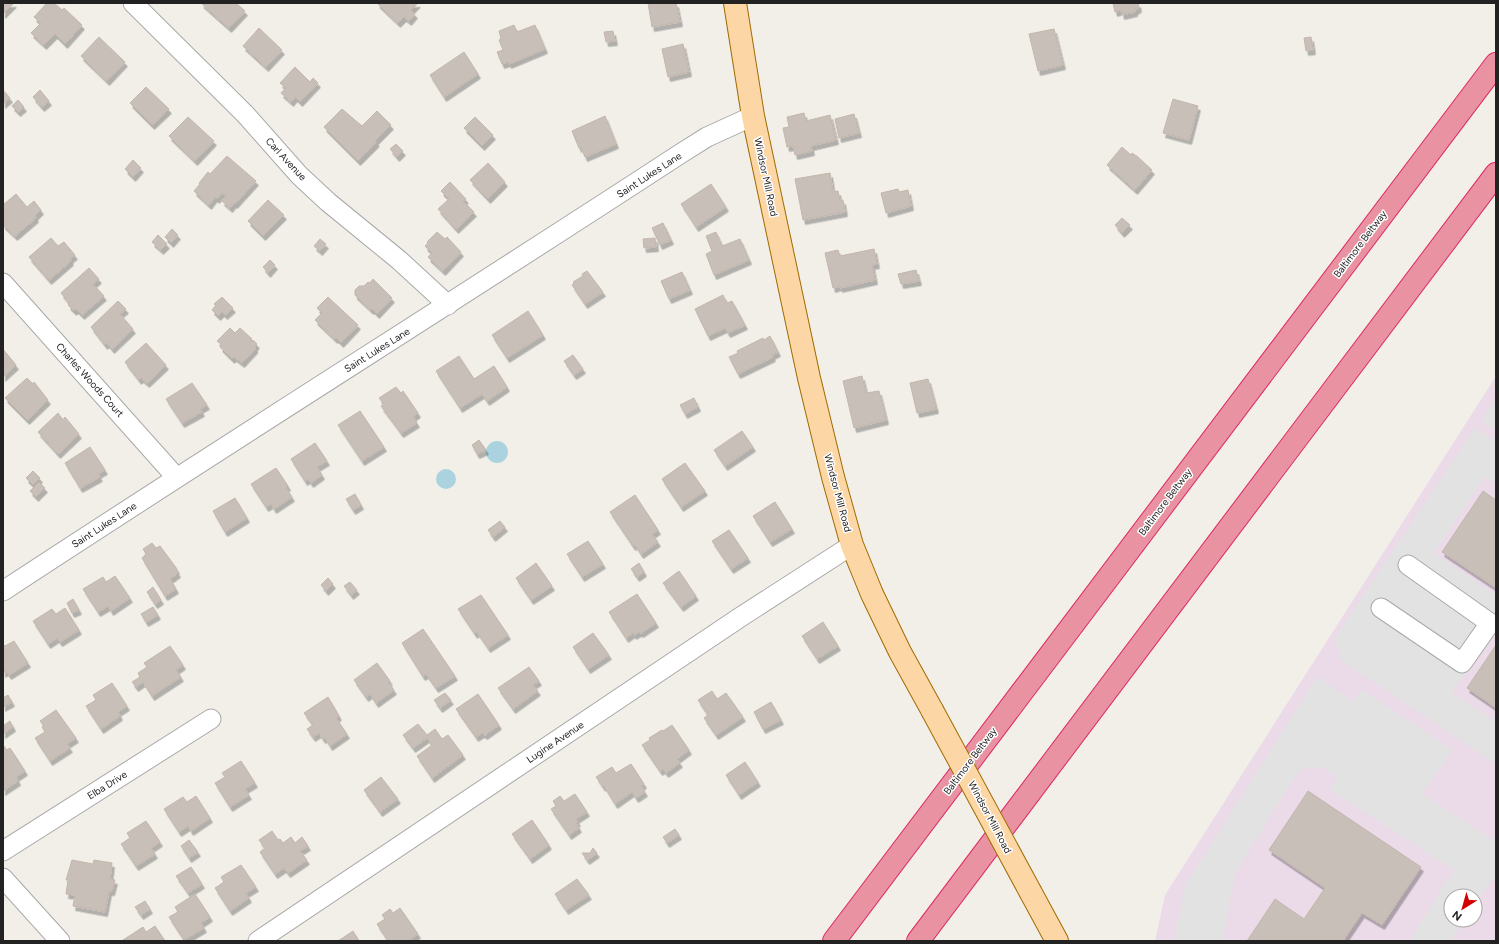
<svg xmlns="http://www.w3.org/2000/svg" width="1499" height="944" font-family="Figtree,sans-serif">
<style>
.industrial{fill:#ebdbe8;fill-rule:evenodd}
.parking{fill:#e2e2e2}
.water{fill:#aad3df}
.building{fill:#c7bfb8;stroke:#c4b6ab;filter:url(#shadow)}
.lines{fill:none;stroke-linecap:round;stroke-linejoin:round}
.minor-casing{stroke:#a9a9a9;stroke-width:21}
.major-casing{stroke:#a06b00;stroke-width:24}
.highway-casing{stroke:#dc2a67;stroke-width:24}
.minor{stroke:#fff;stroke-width:19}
.major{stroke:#fcd6a4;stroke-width:22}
.highway{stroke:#e892a2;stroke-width:22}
.major-bridge-casing{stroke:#a06b00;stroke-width:24;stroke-linecap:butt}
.major-bridge{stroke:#fcd6a4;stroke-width:22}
.labels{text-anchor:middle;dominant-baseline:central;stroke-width:3;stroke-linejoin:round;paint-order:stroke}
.street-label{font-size:10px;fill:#222;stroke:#fff}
</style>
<defs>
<filter id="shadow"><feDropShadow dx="2.5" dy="4.5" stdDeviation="0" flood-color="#0004"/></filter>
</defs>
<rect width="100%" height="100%" fill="#f2efe9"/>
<path class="industrial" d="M 1496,376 L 1496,941 L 1155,941 L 1165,895 ZM 1451,896 L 1475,896 L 1475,920 L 1451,920 Z"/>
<g class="parking">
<polygon points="1496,399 1496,431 1481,421"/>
<polygon points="1475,428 1496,442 1496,484 1485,477 1434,553 1496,595 1496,628 1452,693 1496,722 1496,764 1341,660 1334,639"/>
<polygon points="1317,677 1353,701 1362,690 1453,750 1422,794 1496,842 1496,875 1475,905 1475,896 1451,896 1451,920 1464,920 1451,941 1415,941 1411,938 1454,870 1329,789 1337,777 1324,768 1309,767 1301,770 1294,778 1235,873 1223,941 1174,941 1185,886"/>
</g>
<g class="water">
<circle cx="497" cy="452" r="11"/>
<circle cx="446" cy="479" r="10"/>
</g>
<g class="building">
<polygon points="3,3 14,3 3,14"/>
<polygon points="47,3 54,3 62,10 64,8 82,25 65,44 55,34 44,45 31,33 41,23 34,17"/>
<polygon points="201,3 236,3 245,11 229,28"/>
<polygon points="377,3 418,3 411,10 415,14 409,21 404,17 398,23"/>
<polygon points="648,3 676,3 680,22 652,27"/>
<polygon points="1113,3 1138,3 1139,8 1135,10 1135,12 1122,15 1121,10 1115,12"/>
<polygon points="514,25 517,32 535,25 545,49 509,64 508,62 502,64 497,52 503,50 499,40 501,39 499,31"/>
<polygon points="259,28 282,50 266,67 243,46"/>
<polygon points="1054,29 1063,65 1038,71 1029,34"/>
<polygon points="613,31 615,41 606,42 604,32"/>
<polygon points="99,37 125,62 107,81 81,56"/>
<polygon points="1311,37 1313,50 1306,51 1304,38"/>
<polygon points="683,44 689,72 668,77 662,49"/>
<polygon points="464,52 478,74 444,97 430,75"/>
<polygon points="295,67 310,82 313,78 318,83 300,102 295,97 291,102 281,93 286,88 280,83"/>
<polygon points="146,87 169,109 152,125 130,103"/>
<polygon points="3,90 10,98 3,104"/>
<polygon points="40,90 49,101 42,107 33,97"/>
<polygon points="1173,99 1198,106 1189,140 1163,133"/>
<polygon points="18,100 24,107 18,112 12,106"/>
<polygon points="342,109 362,126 377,111 391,125 375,141 377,142 358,161 324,127"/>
<polygon points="804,113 806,121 830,115 836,140 811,146 812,151 795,155 793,146 787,147 783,128 789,127 787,117"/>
<polygon points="854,114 859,133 839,138 835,119"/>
<polygon points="605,116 616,144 585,157 581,147 579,148 572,131"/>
<polygon points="188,117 214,141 195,161 169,136"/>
<polygon points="475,117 493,135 482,146 464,128"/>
<polygon points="396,144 403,151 397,157 390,149"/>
<polygon points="1122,147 1131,155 1132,153 1138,157 1152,170 1135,190 1107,165"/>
<polygon points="227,156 256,181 235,204 234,203 230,208 222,201 226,196 222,193 217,199 215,197 209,205 194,191 200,184 199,183 208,172 210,174"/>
<polygon points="133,160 141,168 133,177 125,169"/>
<polygon points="488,163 505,182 488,199 470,180"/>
<polygon points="830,173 833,192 838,191 840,200 843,200 845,212 803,220 795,179"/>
<polygon points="450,182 466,199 463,201 474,212 456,229 438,209 449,199 441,191"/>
<polygon points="711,184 726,207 696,227 681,204"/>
<polygon points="898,189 899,192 908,190 911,206 886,213 881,193"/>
<polygon points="16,194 27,207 34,201 41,210 35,216 36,218 15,236 3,225 3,205"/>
<polygon points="268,200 284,215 263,236 248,221"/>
<polygon points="1122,218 1130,225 1122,233 1115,225"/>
<polygon points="663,223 671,240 660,245 652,228"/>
<polygon points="172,229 178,235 171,243 165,237"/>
<polygon points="437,232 445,239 447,237 461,252 443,271 428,257 432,253 425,246 428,243 427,242"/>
<polygon points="716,232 722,246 740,239 749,260 714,275 706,254 712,251 706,236"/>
<polygon points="158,235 167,244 161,250 152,242"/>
<polygon points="51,238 58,246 64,242 75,255 70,259 71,261 49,280 29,257"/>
<polygon points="655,238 656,247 644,248 643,239"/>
<polygon points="320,239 326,244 320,251 314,246"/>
<polygon points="874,249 877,264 872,265 875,280 840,288 840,286 833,288 825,253 838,250 840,256"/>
<polygon points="270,260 275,265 268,273 263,267"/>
<polygon points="89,268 99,279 93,284 104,296 82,315 76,309 74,311 68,305 70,304 61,293"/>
<polygon points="916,270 919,281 901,284 898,274"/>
<polygon points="587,271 603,292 585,304 572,285 574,283 573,282 583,276 582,274"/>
<polygon points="682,272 690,290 669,299 661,281"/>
<polygon points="373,279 392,298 377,314 372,309 371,310 355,295 355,290 359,286 364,286 368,282 370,283"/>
<polygon points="723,295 727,303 732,301 745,325 728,333 725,328 708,336 695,309"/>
<polygon points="222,297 233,308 225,315 222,312 218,316 212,310 216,305 214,304"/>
<polygon points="328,297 358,325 341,343 336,338 335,339 315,320 322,313 317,308"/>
<polygon points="118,301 126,309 120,314 133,329 112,349 107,343 105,345 91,327"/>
<polygon points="528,311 543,335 507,358 492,335"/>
<polygon points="230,328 235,333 240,328 252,339 250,341 251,342 253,340 257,344 255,346 255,349 242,363 234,357 232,359 220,347 222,345 217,341"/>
<polygon points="770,336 778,352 772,355 773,357 738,374 729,357 738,353 737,351 763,338 764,340"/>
<polygon points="146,343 166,365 147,383 141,378 139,380 125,362"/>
<polygon points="3,349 16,365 3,377"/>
<polygon points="573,355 583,369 574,375 564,361"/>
<polygon points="459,356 474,379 494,366 507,387 487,401 482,394 460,408 436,371"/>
<polygon points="862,376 866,393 879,391 886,420 854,428 843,381"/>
<polygon points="27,378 33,384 34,382 48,400 27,420 5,398"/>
<polygon points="928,379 936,409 917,413 910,383"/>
<polygon points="192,383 207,405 200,409 202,412 182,423 166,399"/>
<polygon points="396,387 401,393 403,391 418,413 413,417 417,423 401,433 381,406 384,404 379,398"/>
<polygon points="694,398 698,407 685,414 680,405"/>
<polygon points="360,411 384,447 362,461 338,425"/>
<polygon points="58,413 63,420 65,417 79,434 58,454 38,432"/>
<polygon points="742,431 753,447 725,466 714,450"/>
<polygon points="479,440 486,450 477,454 472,445"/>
<polygon points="315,443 327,461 317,467 322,475 311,483 308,479 305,481 291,459"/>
<polygon points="90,447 105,470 98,474 100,477 80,488 65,463"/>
<polygon points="685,463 705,491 681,507 662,479"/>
<polygon points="276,468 288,486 286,488 292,497 274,509 271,504 266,507 251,484"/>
<polygon points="33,471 40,478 33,485 26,478"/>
<polygon points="39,482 45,488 36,497 30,491"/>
<polygon points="1483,491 1496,500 1496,588 1442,552"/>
<polygon points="355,494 361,505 353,510 346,499"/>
<polygon points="635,495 658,530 652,534 658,542 641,554 635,545 633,546 610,512"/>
<polygon points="235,498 247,518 225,532 213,511"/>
<polygon points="775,502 792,529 770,542 753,516"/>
<polygon points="500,521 505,527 493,537 488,530"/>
<polygon points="729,530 748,558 731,569 712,541"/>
<polygon points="588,541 603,564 582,577 567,554"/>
<polygon points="152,543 156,548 160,546 177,569 176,570 178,573 170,579 176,589 165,596 142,558 146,554 143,549"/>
<polygon points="536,563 552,586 531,600 516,578"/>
<polygon points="639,563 644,572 637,577 631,569"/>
<polygon points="679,571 696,596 681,607 663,583"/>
<polygon points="115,576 130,598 111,611 108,606 98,612 83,589 103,577 106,582"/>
<polygon points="328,578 333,584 326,591 321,585"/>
<polygon points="350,582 357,590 351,595 344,586"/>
<polygon points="153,587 161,600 155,604 147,592"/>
<polygon points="637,594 656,623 641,633 639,632 634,635 633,633 626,638 609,612"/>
<polygon points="481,595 508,635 488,648 477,632 475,634 458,609"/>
<polygon points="73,599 79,610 72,613 67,603"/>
<polygon points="153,607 158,615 146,622 141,614"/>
<polygon points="65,608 79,630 60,642 57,638 48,644 33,621 52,609 56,614"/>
<polygon points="823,622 838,646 817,659 802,636"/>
<polygon points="423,629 455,676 436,688 426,674 423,676 422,675 402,643"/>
<polygon points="593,633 609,655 588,669 573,647"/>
<polygon points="14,641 28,663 9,675 6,671 3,673 3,644 5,646"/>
<polygon points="1496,645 1496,708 1467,688"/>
<polygon points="170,646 183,665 176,670 181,677 152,696 143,682 136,687 132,682 140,677 138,673 147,667 144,663"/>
<polygon points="377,663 390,681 388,682 394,690 376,703 370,694 366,697 354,680"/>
<polygon points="529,667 539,681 533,685 538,691 513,709 498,688"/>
<polygon points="112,683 127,706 118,712 120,716 101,729 86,706 96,700 93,695"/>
<polygon points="712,691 717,699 726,693 743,717 716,735 704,718 708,715 698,700"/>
<polygon points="445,693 451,700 440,708 434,700"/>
<polygon points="478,694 499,725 485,735 482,733 476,737 456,709"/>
<polygon points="8,695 12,702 3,707 3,698"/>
<polygon points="328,697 339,716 336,718 347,734 330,746 325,738 323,739 319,733 313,737 307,729 313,725 304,713"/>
<polygon points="771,702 781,720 763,729 754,712"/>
<polygon points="56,710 76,738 67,744 70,748 50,761 35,738 45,732 42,727 44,726 40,721"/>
<polygon points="10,721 13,727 3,734 3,726"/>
<polygon points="418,724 427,735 435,729 442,739 448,735 463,755 432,778 417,756 432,745 427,738 413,748 403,735"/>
<polygon points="672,725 689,750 677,759 680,763 666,773 663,769 660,771 642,745 650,740 649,738 662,730 663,731"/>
<polygon points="3,745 7,750 10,748 25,771 16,777 18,781 3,791"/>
<polygon points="241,761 255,783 245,789 249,795 230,807 215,783 225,777 222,773"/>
<polygon points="745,762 758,782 739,795 726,775"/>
<polygon points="631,764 644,784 641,786 645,792 636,798 632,792 615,804 604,786 603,787 596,777 612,767 616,773"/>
<polygon points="381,777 398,799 380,812 364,790"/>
<polygon points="1308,791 1421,867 1382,925 1362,913 1343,941 1247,941 1275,899 1304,919 1325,888 1269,850"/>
<polygon points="575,794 587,812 576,819 578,822 576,823 579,828 569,835 551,809 556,806 553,801 560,796 564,801"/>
<polygon points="196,796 210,818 191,831 188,826 179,832 164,809 183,797 187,802"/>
<polygon points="532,820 549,845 530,859 512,834"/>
<polygon points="146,821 160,842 151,848 155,854 136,866 121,844 130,838 127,833"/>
<polygon points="675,829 679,835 667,843 663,837"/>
<polygon points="272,831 278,840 280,839 283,843 291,837 295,843 302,837 308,846 300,851 307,860 288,873 284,868 275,874 260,852 265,848 259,840"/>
<polygon points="189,840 198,852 189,858 181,846"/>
<polygon points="593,848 597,853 587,860 582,853 590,853"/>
<polygon points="72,860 93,864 94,860 112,863 110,879 115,880 112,891 109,891 105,912 73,906 75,895 66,894 68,880 66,880"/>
<polygon points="241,865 256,887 246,893 249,898 230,911 215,888 224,882 221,877"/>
<polygon points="191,867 202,884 188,893 176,876"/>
<polygon points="577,879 589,895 566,910 555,894"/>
<polygon points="195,894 210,917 201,923 204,928 184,940 169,917 178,912 175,907"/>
<polygon points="145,901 150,909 141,915 135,907"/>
<polygon points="400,908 418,934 408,941 388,941 377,924 385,919 382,915 390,909 393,913"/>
<polygon points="155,926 165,941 123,940 143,927 146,932"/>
<polygon points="353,931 359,941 338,941"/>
</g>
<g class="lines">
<defs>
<g id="minor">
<polyline points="133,3 245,114 299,175 328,202 399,260 448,305"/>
<polyline points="3,283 176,477"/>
<path d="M 3,591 C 228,443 455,301 680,154 L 707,137 L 753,116"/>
<polyline points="1381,608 1462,663 1490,623 1408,565"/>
<polyline points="3,851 211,719"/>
<polyline points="3,878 60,941"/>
<polyline points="258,941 739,618 852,545"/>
</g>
<g id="major">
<polyline points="735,3 753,116 809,378 833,477 852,545 872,594 900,652 932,710"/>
<polyline points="1031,893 1057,941"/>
</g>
<g id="highway">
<polyline points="834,941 1496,64"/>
<polyline points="918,941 1496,174"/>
</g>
</defs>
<use href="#minor" class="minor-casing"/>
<use href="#major" class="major-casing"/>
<use href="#highway" class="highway-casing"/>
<use href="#minor" class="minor"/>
<use href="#major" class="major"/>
<use href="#highway" class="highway"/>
<defs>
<polyline id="major-bridge" points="932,710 1031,893"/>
</defs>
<use href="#major-bridge" class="major-bridge-casing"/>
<use href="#major-bridge" class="major-bridge"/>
</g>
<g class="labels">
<g class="street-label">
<text transform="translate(286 159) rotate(47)">Carl Avenue</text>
<text transform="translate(649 175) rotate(-33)">Saint Lukes Lane</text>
<text transform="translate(766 177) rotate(78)">Windsor Mill Road</text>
<text transform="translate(1360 244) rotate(-53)">Baltimore Beltway</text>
<text transform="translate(377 350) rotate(-32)">Saint Lukes Lane</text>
<text transform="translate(90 380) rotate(48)">Charles Woods Court</text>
<text transform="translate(838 493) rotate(75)">Windsor Mill Road</text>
<text transform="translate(1165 502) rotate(-53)">Baltimore Beltway</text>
<text transform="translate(104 525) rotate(-33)">Saint Lukes Lane</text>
<text transform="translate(555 742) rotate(-34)">Lugine Avenue</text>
<text transform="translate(970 761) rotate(-53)">Baltimore Beltway</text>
<text transform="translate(107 785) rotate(-32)">Elba Drive</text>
<text transform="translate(990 817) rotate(62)">Windsor Mill Road</text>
</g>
</g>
<rect width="1499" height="944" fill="none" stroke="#222222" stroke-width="8"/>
<g transform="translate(1463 908) rotate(217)"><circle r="19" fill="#ffffff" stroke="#a7a7a7"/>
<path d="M0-3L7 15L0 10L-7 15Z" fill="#d40000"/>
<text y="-6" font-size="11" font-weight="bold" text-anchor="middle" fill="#222222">N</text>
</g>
</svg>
